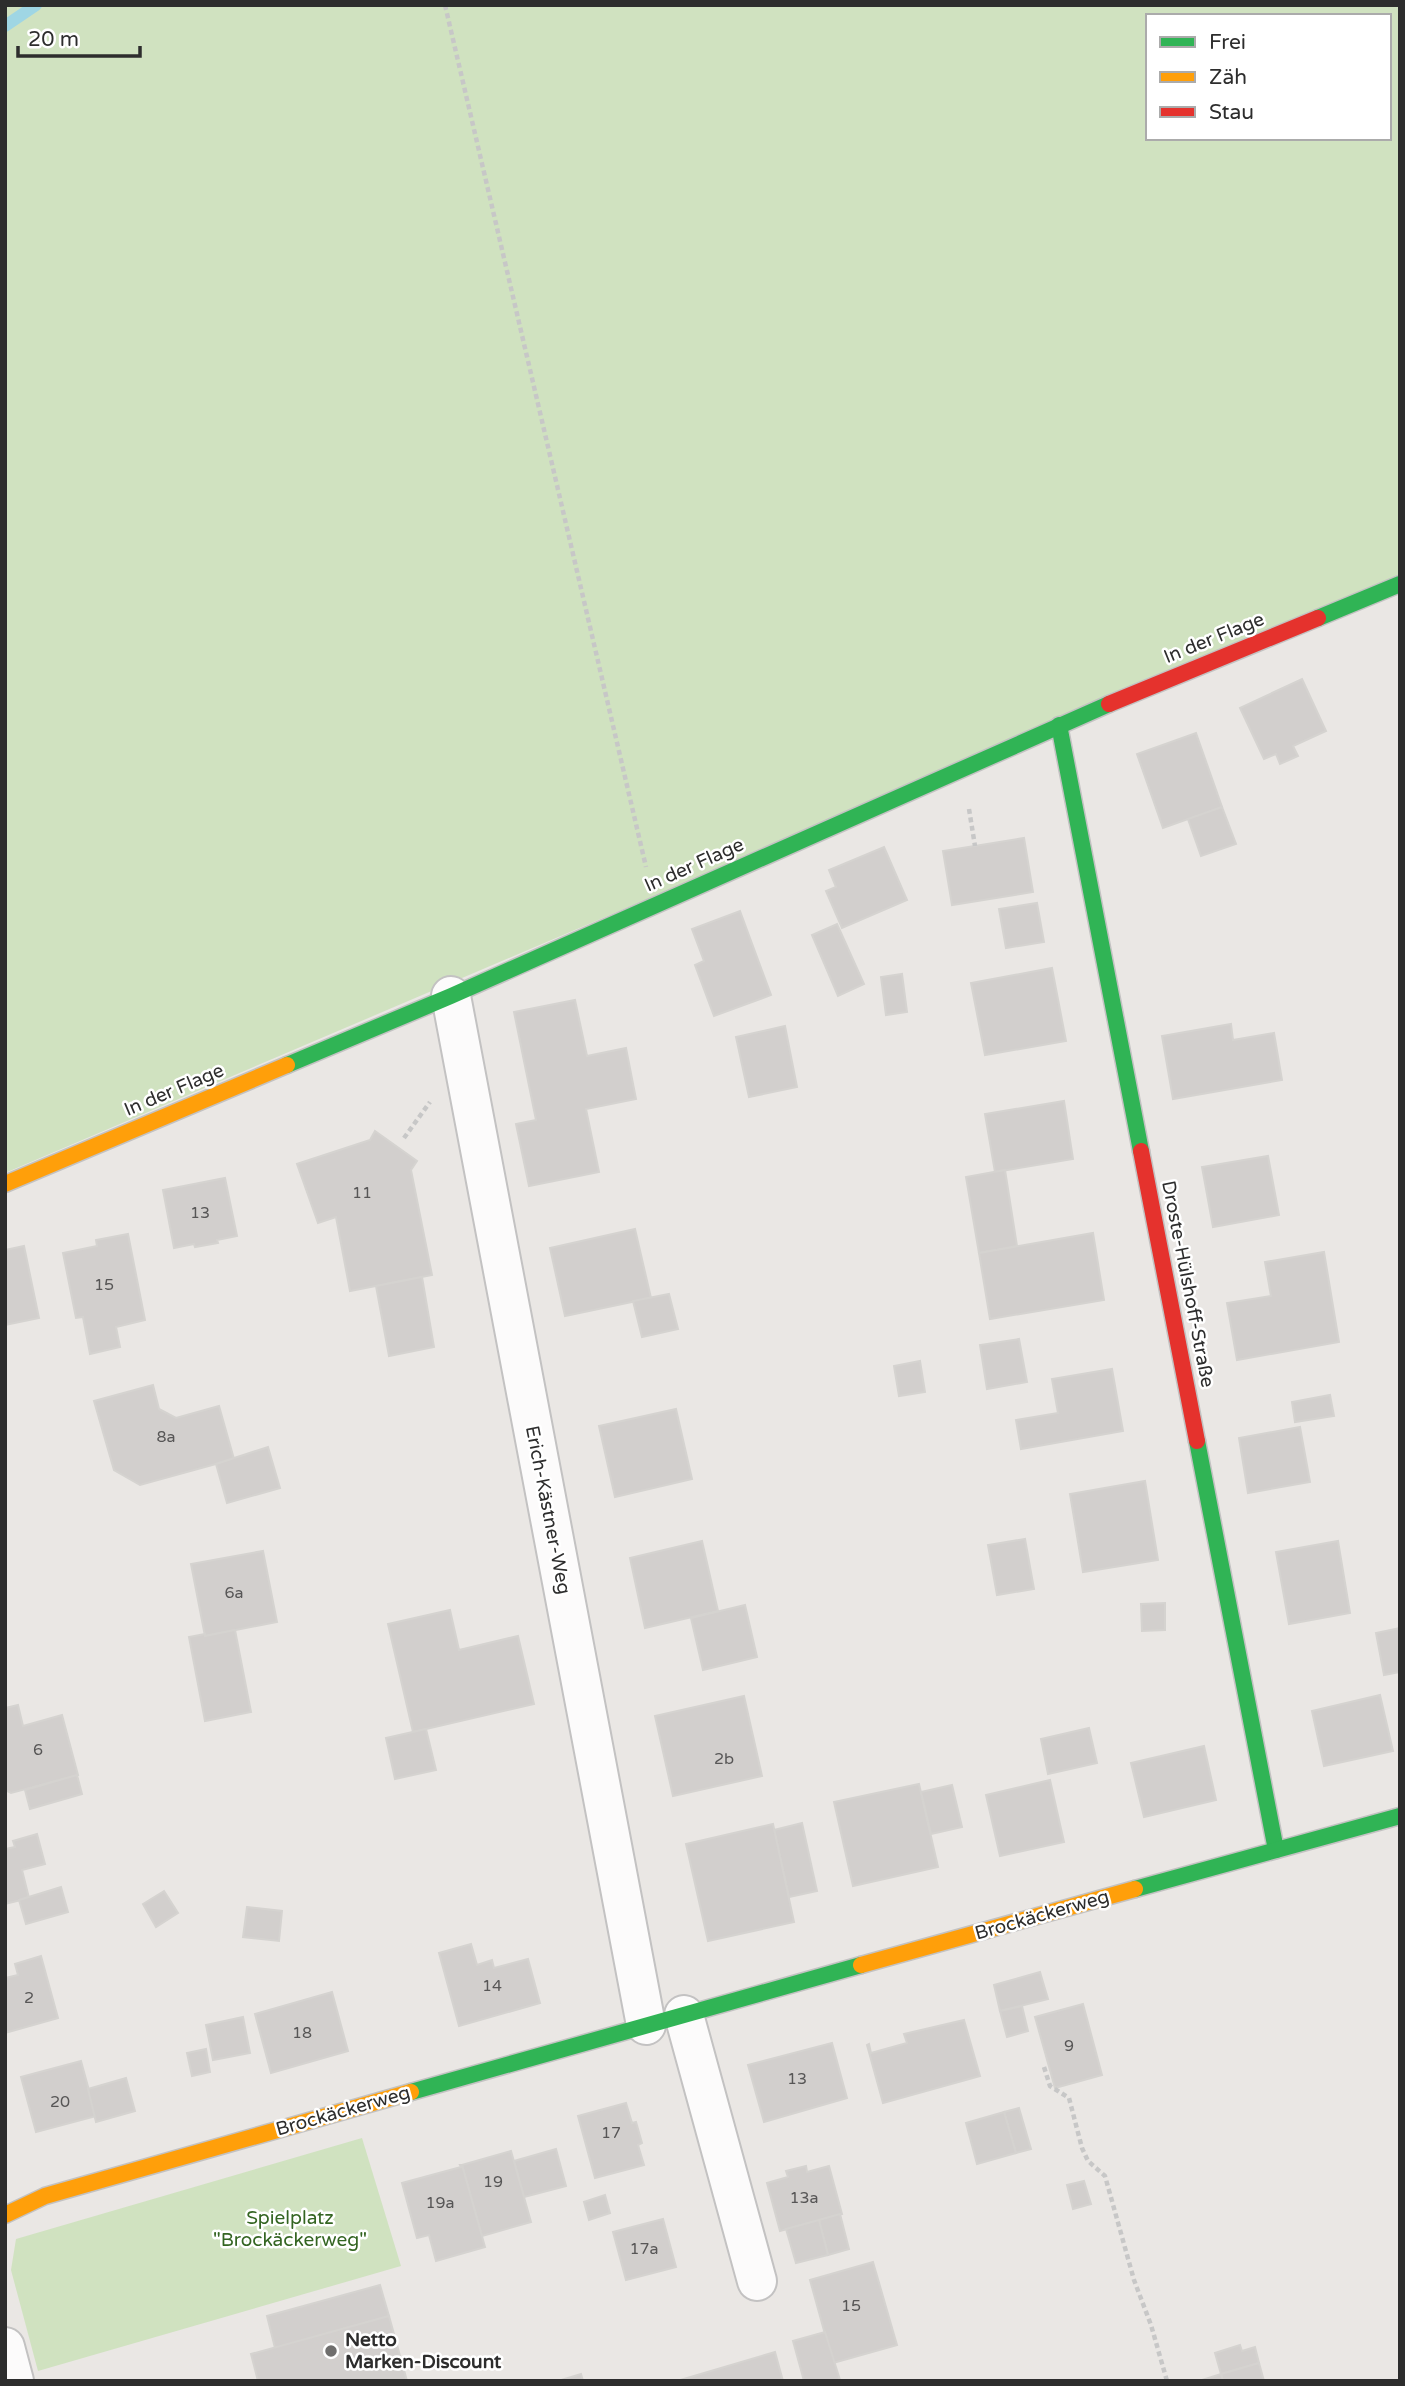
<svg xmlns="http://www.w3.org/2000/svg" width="1405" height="2386" font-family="'Varela Round',sans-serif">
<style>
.green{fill:#d0e2c0;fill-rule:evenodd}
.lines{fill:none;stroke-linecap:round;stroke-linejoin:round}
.stream{stroke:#9fd6e4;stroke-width:12}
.building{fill:#d2cfcd;stroke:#d5d3d0;stroke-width:2}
.street-casing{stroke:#c3c2c2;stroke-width:42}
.fast-casing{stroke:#c3c2c2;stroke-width:19}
.slow-casing{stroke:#c3c2c2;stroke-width:19}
.jam-casing{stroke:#c3c2c2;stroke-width:19}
.path{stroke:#c7c7c7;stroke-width:4.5;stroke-dasharray:5 3.5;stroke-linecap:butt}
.street{stroke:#fcfbfb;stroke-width:38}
.fast{stroke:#30b455;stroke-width:16}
.slow{stroke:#ff9f0a;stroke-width:16}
.jam{stroke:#e5322d;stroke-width:16}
.poi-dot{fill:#6f6e6d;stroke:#fff;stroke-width:2.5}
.labels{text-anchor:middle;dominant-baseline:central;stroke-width:5;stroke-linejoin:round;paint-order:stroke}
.number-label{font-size:16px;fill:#575656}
.street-label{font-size:19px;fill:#2d2d2d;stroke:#fff}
.park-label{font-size:19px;fill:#346522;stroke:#fff}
.poi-label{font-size:19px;font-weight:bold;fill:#2d2d2d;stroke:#fff;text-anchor:start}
</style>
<rect width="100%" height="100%" fill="#eae7e4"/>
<g class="green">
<path d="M 5,5 L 1400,5 L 1400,578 L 5,1173 ZM 1148,16 L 1389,16 L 1389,138 L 1148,138 Z"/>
<polygon points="362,2138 401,2266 38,2371 11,2270 16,2239"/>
</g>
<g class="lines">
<polyline class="stream" points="5,26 36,5"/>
</g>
<g class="building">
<polygon points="1302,679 1326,731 1293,746 1298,756 1280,764 1276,754 1264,759 1240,708"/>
<polygon points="1196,733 1222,807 1163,828 1137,754"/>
<polygon points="1222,807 1236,844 1201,856 1188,819"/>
<polygon points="1024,838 1033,892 952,905 943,851"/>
<polygon points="884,847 907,900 842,928 826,891 836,887 829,870"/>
<polygon points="1037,903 1044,942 1006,948 999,909"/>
<polygon points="740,911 771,995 714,1016 695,965 704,961 692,929"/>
<polygon points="837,924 864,984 838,996 812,935"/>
<polygon points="1052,968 1066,1041 985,1055 971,983"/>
<polygon points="902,974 907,1012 886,1015 881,977"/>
<polygon points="575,1000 587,1056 626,1048 636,1099 586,1109 599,1172 529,1186 516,1124 536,1120 514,1012"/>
<polygon points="1231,1024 1233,1040 1274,1033 1282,1080 1173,1099 1162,1036"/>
<polygon points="785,1026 797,1087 749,1097 736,1037"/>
<polygon points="1064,1101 1073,1159 995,1172 985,1114"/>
<polygon points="375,1131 417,1161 411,1170 432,1275 350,1291 336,1217 318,1223 297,1164 370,1140"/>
<polygon points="1268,1156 1279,1215 1213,1227 1202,1167"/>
<polygon points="1005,1170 1017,1246 979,1253 966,1177"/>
<polygon points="225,1178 237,1236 217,1240 218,1243 195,1247 194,1244 174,1248 163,1190"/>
<polygon points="635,1229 651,1298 565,1316 550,1248"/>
<polygon points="1093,1233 1104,1300 990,1319 979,1253"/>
<polygon points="128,1234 145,1320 116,1327 120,1347 90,1354 83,1317 76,1318 63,1253 97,1246 96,1240"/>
<polygon points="24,1246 39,1318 5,1325 5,1250"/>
<polygon points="1324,1252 1339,1342 1237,1360 1227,1303 1271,1296 1265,1262"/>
<polygon points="422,1277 434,1347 389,1356 376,1286"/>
<polygon points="669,1294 678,1329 642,1337 633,1301"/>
<polygon points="1019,1339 1027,1382 987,1389 980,1345"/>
<polygon points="920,1361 925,1392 899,1396 894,1366"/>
<polygon points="1112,1369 1123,1431 1021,1449 1016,1420 1058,1413 1052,1379"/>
<polygon points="153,1385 159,1409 176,1418 219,1406 234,1459 140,1485 114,1470 94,1401"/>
<polygon points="1330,1395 1334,1416 1295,1422 1292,1402"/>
<polygon points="676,1409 692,1479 615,1497 599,1426"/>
<polygon points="1300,1427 1310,1482 1248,1493 1239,1438"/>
<polygon points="268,1447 280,1488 227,1503 216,1464"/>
<polygon points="1145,1481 1158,1560 1083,1572 1070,1494"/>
<polygon points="1025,1539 1034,1589 997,1595 988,1545"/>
<polygon points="702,1541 718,1611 645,1628 630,1558"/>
<polygon points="1338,1541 1350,1613 1289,1624 1276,1552"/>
<polygon points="263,1551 277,1622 205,1636 191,1564"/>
<polygon points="1165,1603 1165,1630 1142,1631 1141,1604"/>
<polygon points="745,1605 757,1657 703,1670 691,1618"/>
<polygon points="450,1610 459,1650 518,1636 534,1704 413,1732 388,1624"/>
<polygon points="1400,1628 1400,1672 1384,1675 1376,1633"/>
<polygon points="235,1630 251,1712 205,1721 189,1637 205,1634 205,1636"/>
<polygon points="1380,1695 1393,1751 1324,1766 1312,1711"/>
<polygon points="744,1696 762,1776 673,1796 655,1716"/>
<polygon points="18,1705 23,1726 62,1715 78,1775 11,1793 5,1790 5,1708"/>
<polygon points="1089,1728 1097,1763 1048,1774 1041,1739"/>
<polygon points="426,1729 436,1770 395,1779 386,1738"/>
<polygon points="1204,1746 1216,1800 1144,1817 1131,1763"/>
<polygon points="77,1775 82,1794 30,1809 25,1790"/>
<polygon points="1050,1780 1064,1842 1000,1856 986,1795"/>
<polygon points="919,1784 938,1867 853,1886 834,1802"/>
<polygon points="952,1785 962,1827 931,1834 921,1792"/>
<polygon points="802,1823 817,1891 789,1897 774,1830"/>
<polygon points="773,1824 794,1922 708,1941 686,1844"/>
<polygon points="37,1834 45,1864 22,1870 29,1898 5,1904 5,1849 15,1847 13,1841"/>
<polygon points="61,1887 68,1912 26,1924 19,1900"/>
<polygon points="164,1891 178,1913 156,1927 143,1904"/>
<polygon points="247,1907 282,1911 279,1941 243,1937"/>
<polygon points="471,1944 477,1965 492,1960 494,1968 528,1959 540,2003 459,2026 439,1953"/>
<polygon points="41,1956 58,2018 5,2033 5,1978 18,1975 15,1964"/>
<polygon points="1040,1972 1048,1999 1000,2011 994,1985"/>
<polygon points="332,1992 348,2051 271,2073 255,2014"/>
<polygon points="1083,2004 1102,2075 1055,2088 1035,2017"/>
<polygon points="1022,2006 1028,2031 1007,2037 1000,2011"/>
<polygon points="243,2017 250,2053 213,2060 206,2025"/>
<polygon points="964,2020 980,2076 883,2103 867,2045 869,2044 871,2053 907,2043 904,2034"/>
<polygon points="832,2043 847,2098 764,2122 748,2065"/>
<polygon points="206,2049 210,2072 192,2076 187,2053"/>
<polygon points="81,2061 96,2116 36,2132 21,2077"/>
<polygon points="126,2078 135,2111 96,2122 88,2089"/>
<polygon points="626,2103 632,2123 636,2122 642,2143 638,2145 644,2165 595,2178 578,2116"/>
<polygon points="1019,2108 1031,2149 1016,2153 1004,2112"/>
<polygon points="1004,2112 1016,2153 977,2164 966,2123"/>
<polygon points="556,2149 566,2186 524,2197 514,2161"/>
<polygon points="511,2151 531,2222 482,2236 462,2165"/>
<polygon points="460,2165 462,2165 485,2247 436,2261 429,2235 417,2238 402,2183 461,2167"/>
<polygon points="806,2166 807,2172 829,2166 842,2214 780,2231 767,2183 788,2177 786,2171"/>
<polygon points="1084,2181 1091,2204 1073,2209 1067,2185"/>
<polygon points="605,2195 610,2213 589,2220 584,2202"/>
<polygon points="840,2214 849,2249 828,2255 819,2220"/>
<polygon points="663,2219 676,2267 626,2280 613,2232"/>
<polygon points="819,2220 828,2255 796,2263 786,2229"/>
<polygon points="873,2262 897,2345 833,2363 810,2280"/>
<polygon points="380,2285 389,2316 275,2348 267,2316"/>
<polygon points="389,2316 407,2381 258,2381 251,2354"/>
<polygon points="825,2332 840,2380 804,2381 793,2341"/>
<polygon points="1240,2345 1242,2351 1255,2347 1259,2363 1221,2374 1215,2353"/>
<polygon points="775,2352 783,2381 677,2381"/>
<polygon points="1259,2363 1264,2381 1223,2381 1221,2374"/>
<polygon points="581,2374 583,2381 558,2381"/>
<polygon points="1221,2374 1223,2381 1202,2381 1202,2380"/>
</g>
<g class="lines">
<defs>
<g id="street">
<polyline points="451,996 646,2025"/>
<polyline points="684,2015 757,2281"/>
<polyline points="5,2347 14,2381"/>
</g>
<g id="fast">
<polyline points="1318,618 1400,584"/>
<polyline points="1059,725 1141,1151"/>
<polyline points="287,1065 451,996 1109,704"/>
<polyline points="1197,1441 1276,1850"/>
<polyline points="1135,1889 1400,1816"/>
<polyline points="411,2092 861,1965"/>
</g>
<g id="slow">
<polyline points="5,1184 287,1065"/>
<polyline points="861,1965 1135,1889"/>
<polyline points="5,2215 45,2196 411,2092"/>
</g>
<g id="jam">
<polyline points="1109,704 1318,618"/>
<polyline points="1141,1151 1197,1441"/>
</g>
</defs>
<use href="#street" class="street-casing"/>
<use href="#fast" class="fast-casing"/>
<use href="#slow" class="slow-casing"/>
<use href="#jam" class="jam-casing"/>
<g class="path">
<polyline points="445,5 646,867"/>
<polyline points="969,809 975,846"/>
<polyline points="404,1138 430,1102"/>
<polyline points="1044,2067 1050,2086 1069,2098 1082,2148 1088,2161 1105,2176 1134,2280 1151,2325 1167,2381"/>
</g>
<use href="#street" class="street"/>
<use href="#fast" class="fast"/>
<use href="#slow" class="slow"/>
<use href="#jam" class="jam"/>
</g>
<circle class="poi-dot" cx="331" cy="2351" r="7"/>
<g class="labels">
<g class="number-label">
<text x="362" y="1193">11</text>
<text x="200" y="1213">13</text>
<text x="104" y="1285">15</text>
<text x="166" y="1437">8a</text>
<text x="234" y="1593">6a</text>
<text x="38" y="1750">6</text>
<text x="724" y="1759">2b</text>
<text x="492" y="1986">14</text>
<text x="29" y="1998">2</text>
<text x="302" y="2033">18</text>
<text x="1069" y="2046">9</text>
<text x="797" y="2079">13</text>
<text x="60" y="2102">20</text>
<text x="611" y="2133">17</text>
<text x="493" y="2182">19</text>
<text x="804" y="2198">13a</text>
<text x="440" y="2203">19a</text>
<text x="644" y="2249">17a</text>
<text x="851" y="2306">15</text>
</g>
<g class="street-label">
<text transform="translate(1214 638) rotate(-22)">In der Flage</text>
<text transform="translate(694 865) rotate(-24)">In der Flage</text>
<text transform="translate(174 1090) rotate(-23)">In der Flage</text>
<text transform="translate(1188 1284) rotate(79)">Droste-Hülshoff-Straße</text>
<text transform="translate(548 1510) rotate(79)">Erich-Kästner-Weg</text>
<text transform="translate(1042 1915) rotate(-16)">Brockäckerweg</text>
<text transform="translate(343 2111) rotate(-16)">Brockäckerweg</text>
</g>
<g class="park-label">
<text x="290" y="2218">Spielplatz<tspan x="290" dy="22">"Brockäckerweg"</tspan></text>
</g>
<g class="poi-label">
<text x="345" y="2340">Netto<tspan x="345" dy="22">Marken-Discount</tspan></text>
</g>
</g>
<rect width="1405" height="2386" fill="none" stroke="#2d2d2d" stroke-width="14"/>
<rect x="1146" y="14" width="245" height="126" fill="#ffffff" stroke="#ababab" stroke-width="2"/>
<rect x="1160" y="37" width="35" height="10" fill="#30b455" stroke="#ababab" stroke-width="2"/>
<text x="1209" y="49" font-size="21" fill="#2d2d2d">Frei</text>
<rect x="1160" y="72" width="35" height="10" fill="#ff9f0a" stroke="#ababab" stroke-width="2"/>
<text x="1209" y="84" font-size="21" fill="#2d2d2d">Zäh</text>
<rect x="1160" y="107" width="35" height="10" fill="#e5322d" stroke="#ababab" stroke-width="2"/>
<text x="1209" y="119" font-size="21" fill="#2d2d2d">Stau</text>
<path d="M18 46v10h122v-10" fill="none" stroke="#2d2d2d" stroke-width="3.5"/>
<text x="28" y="46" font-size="21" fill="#2d2d2d" stroke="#ffffff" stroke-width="5" paint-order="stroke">20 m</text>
</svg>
